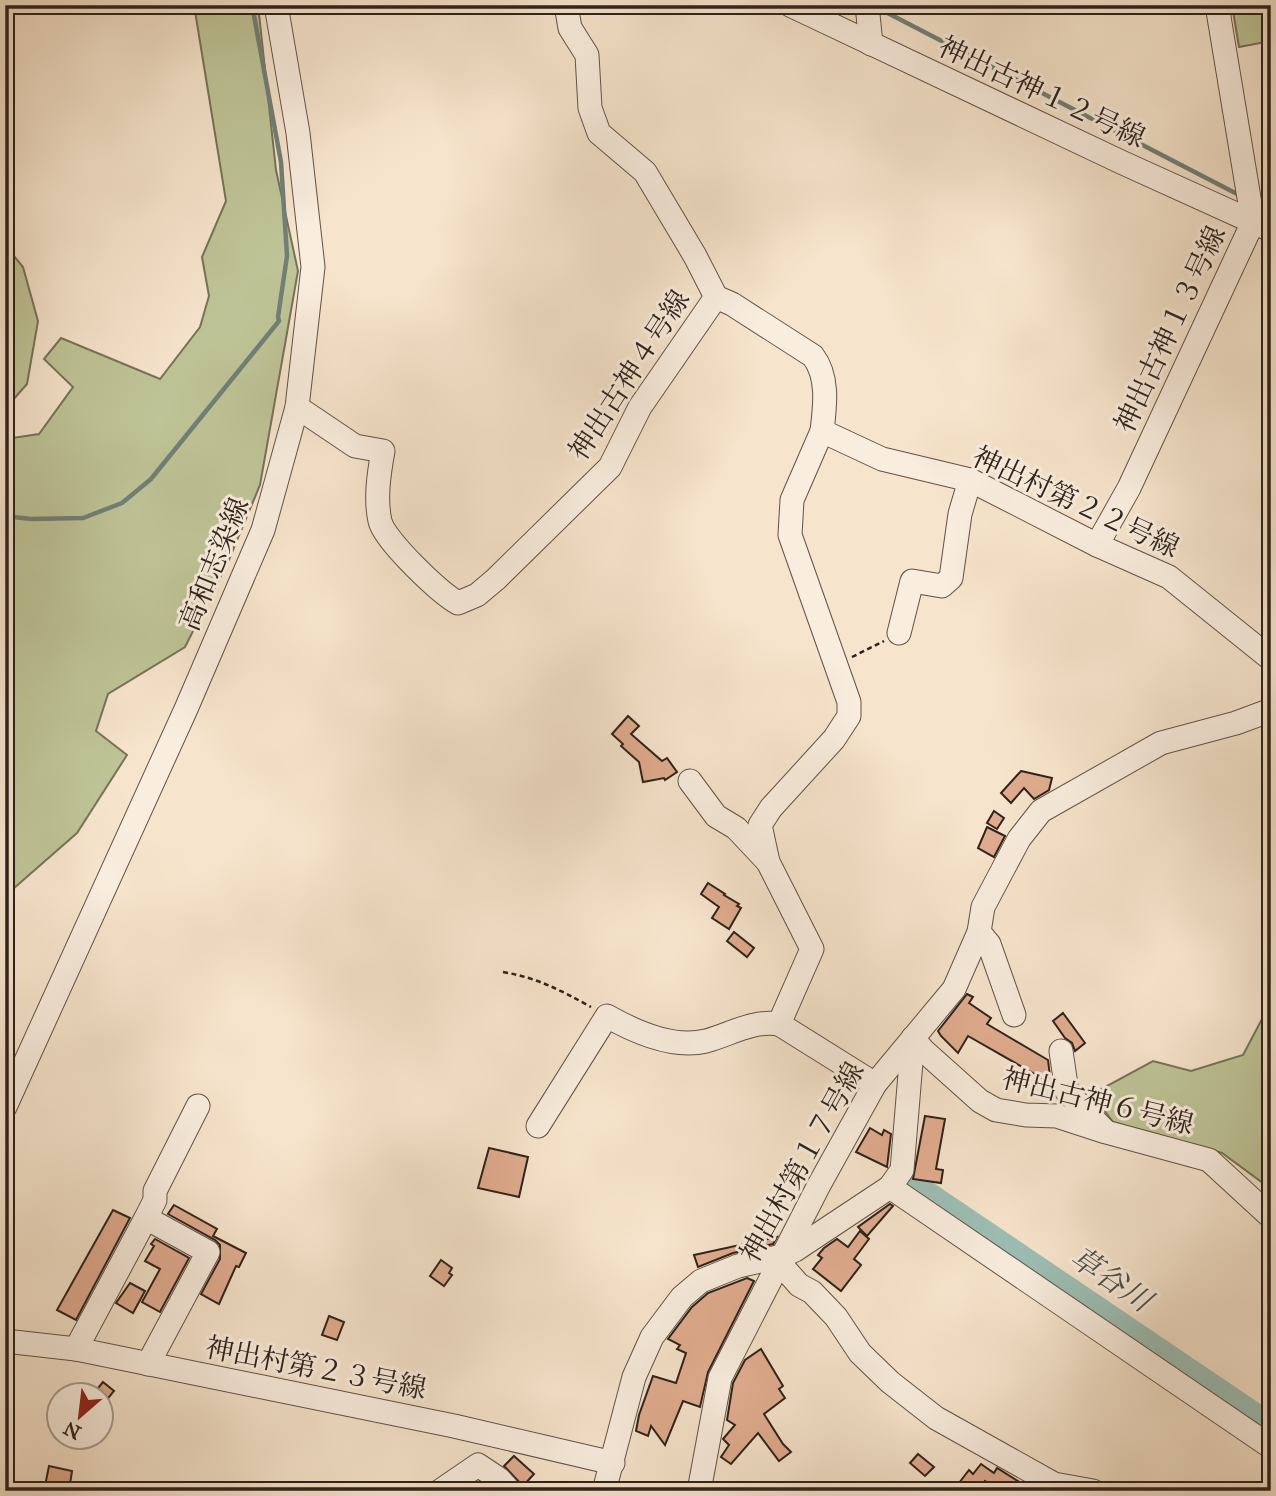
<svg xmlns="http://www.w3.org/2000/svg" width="1276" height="1496" font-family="'IM FELL Great Primer','Noto Serif JP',serif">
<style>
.green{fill:#bec497;stroke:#767359;stroke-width:2}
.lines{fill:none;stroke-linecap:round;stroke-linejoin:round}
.stream{stroke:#718077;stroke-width:4.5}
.river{stroke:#9dbfb5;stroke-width:28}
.building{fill:#e0ac8f;stroke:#2e221b;stroke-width:2}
.minor-casing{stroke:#605247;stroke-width:25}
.path{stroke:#2e221b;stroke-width:2.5;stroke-dasharray:5 3.5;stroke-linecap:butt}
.minor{stroke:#f9edde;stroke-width:23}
.labels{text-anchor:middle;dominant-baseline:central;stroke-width:6;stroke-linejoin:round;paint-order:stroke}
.street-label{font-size:28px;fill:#2e221b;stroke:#f9edde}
.water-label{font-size:30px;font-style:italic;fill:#4f5149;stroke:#f9edde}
</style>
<rect width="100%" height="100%" fill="#f6e4cc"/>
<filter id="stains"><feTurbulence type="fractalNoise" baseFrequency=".00286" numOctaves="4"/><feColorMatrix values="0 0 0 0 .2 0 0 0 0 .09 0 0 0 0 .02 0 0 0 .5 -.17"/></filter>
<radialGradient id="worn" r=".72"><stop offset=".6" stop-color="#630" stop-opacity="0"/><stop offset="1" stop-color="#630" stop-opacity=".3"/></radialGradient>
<g class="green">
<polygon points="194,5 258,5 276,170 298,271 260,485 228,562 185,647 108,694 96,731 127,755 77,833 13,889 5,950 5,439 39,434 73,387 44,359 61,338 160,379 200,327 209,296 202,257 226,201"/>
<polygon points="1232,5 1271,5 1271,41 1239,47"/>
<polygon points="5,245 23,267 38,321 27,384 5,409"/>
<polygon points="1271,1002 1271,1189 1222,1153 1113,1122 1092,1094 1153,1061 1191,1071 1243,1055"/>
</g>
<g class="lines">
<g class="stream">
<polyline points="876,7 1241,196"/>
<polyline points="1258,205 1271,211"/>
<polyline points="5,516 31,519 83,518 122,503 151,479 279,321 278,317 287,256 281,162 252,5"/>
</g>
<polyline class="river" points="913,1186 1271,1428"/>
</g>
<g class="building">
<polygon points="628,716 639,726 631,734 662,761 667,758 677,772 665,780 664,778 643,782 639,762 621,746 623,744 612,734"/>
<polygon points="1021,771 1052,778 1049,790 1034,799 1024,788 1011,803 1001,793"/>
<polygon points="994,811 1004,818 997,829 987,823"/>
<polygon points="987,827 1005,836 994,857 978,848"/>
<polygon points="708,883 725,894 724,895 739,904 737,906 741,908 729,929 712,918 719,907 701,894"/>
<polygon points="734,932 754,948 747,957 727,941"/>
<polygon points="967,994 973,997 969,1003 991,1018 987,1024 1048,1060 1050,1076 1047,1081 968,1036 958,1053 941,1036 938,1031"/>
<polygon points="1063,1013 1085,1043 1075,1051 1072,1043 1065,1038 1053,1021"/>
<polygon points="925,1116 945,1119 936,1169 943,1170 941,1183 913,1179"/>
<polygon points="870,1128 882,1135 884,1130 891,1134 887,1167 856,1152"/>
<polygon points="489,1148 528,1157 519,1197 478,1188"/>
<polygon points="890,1204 893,1206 867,1236 858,1227"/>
<polygon points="174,1205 217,1229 213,1236 246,1253 239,1267 236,1266 219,1304 201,1294 220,1259 220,1245 215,1240 168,1214"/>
<polygon points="113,1210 130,1218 76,1320 57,1310"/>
<polygon points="860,1231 869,1239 854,1259 861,1265 841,1291 813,1269 822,1258 818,1255 824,1248 837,1239 848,1247"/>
<polygon points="777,1237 773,1244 733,1253 698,1267 694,1255"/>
<polygon points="155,1239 189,1258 160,1312 142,1302 160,1269 145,1261 154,1246 151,1244"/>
<polygon points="441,1260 452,1268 449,1273 452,1275 444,1286 430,1276"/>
<polygon points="747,1278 754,1281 708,1372 700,1407 683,1401 665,1445 651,1426 648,1436 636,1431 639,1415 653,1376 676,1383 686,1353 677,1349 680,1345 668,1339 692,1307 708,1293"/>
<polygon points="130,1283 145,1291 133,1313 116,1303"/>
<polygon points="329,1316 344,1322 337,1340 322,1335"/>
<polygon points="761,1349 783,1386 779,1389 785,1398 764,1414 783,1444 791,1452 779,1461 758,1433 731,1464 721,1457 729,1445 723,1439 735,1425 727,1420 733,1383 745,1360"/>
<polygon points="103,1382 114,1391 105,1402 102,1399 102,1395 94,1393"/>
<polygon points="918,1454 934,1467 925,1476 910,1463"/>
<polygon points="514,1456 534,1474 523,1486 504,1466"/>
<polygon points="981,1464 994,1473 997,1468 1034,1491 997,1491 985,1481 977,1491 969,1491 959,1483 969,1470 973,1474"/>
<polygon points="49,1466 72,1471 69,1491 44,1491"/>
</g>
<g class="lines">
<defs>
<g id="minor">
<path d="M 566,5 L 570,28 L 587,55 L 590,108 L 599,133 L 645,172 L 695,256 L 716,297 L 732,304 L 813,356 C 829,377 825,406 822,431 L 882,459 L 970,480 L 1097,545 L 1169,577 L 1271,659"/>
<polyline points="790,5 1121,162 1271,230"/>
<polyline points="867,5 871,44"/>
<path d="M 297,407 L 355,446 L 383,451 C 379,473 375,499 380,521 C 384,540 440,593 458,603 L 477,595 L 496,579 L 610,467 L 640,407 L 716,297"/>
<polyline points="822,431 792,500 790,535 849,702 849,716 834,739 771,808 760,825 768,862 812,949 779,1024 875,1084"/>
<polyline points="1097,545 1129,488 1253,222 1217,5"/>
<polyline points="899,633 912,581 942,586 951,578 960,514 970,480"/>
<polyline points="690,781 716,816 736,828 768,862"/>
<polyline points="979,932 989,944 1014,1015"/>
<polyline points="913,1038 923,1050 980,1101 996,1110 1026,1115 1057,1116 1106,1132 1209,1160 1271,1217"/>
<polyline points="1061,1051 1067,1092 1104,1130"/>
<polyline points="5,1107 186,709 263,530 297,407 313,267 298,133 276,5"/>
<path d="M 538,1126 L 607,1016 C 635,1032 673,1049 706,1041 C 731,1034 753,1020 779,1024"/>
<polyline points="890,1187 1271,1447"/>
<polyline points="146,1218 208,1252 148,1364"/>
<polyline points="782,1256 784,1268 799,1285 812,1292 836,1317 860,1353 890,1382 936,1418 1054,1484 1093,1491"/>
<polyline points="5,1341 76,1349 454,1426 613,1463"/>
<polyline points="76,1349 146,1218 155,1200 155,1191 198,1106"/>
<polyline points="440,1491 478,1465 499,1479 510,1491"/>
<polyline points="604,1491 634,1377 652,1337 682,1297 701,1281 738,1266 782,1256 795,1250 890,1187 902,1170 913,1038"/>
<polyline points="699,1491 720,1378 819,1185 875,1084 954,989 979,932 983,907 1019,839 1041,811 1161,743 1236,723 1271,710"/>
</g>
</defs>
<use href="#minor" class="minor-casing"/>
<g class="path">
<polyline points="852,657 884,641"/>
<path d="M 503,972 C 538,978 560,990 591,1007"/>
</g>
<use href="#minor" class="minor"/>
</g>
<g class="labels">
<g class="street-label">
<text transform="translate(1042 92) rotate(25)">神出古神１２号線</text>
<text transform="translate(1170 329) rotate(-65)">神出古神１３号線</text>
<text transform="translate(629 375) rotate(-57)">神出古神４号線</text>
<text transform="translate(1076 502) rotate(25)">神出村第２２号線</text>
<text transform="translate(214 564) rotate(-68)">高和志染線</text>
<text transform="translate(1098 1101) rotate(14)">神出古神６号線</text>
<text transform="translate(802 1162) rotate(-61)">神出村第１７号線</text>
<text transform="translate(316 1368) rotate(11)">神出村第２３号線</text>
</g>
<g class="water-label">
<text transform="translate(1111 1279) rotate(34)">草谷川</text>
</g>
</g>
<rect width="1276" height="1496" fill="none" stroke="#f6e4cc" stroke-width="28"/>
<rect x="7" y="7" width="1262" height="1482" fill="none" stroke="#2e221b" stroke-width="3.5"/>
<rect x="14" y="14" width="1248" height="1468" fill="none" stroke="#2e221b" stroke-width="2"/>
<g transform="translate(80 1416) rotate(208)"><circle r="33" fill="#f9edde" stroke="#a89c90" stroke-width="2"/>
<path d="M0-5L12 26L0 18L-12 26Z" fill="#8f2418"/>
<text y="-10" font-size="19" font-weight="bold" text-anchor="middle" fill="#2e221b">N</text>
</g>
<rect width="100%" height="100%" filter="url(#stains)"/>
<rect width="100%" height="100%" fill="url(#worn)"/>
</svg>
